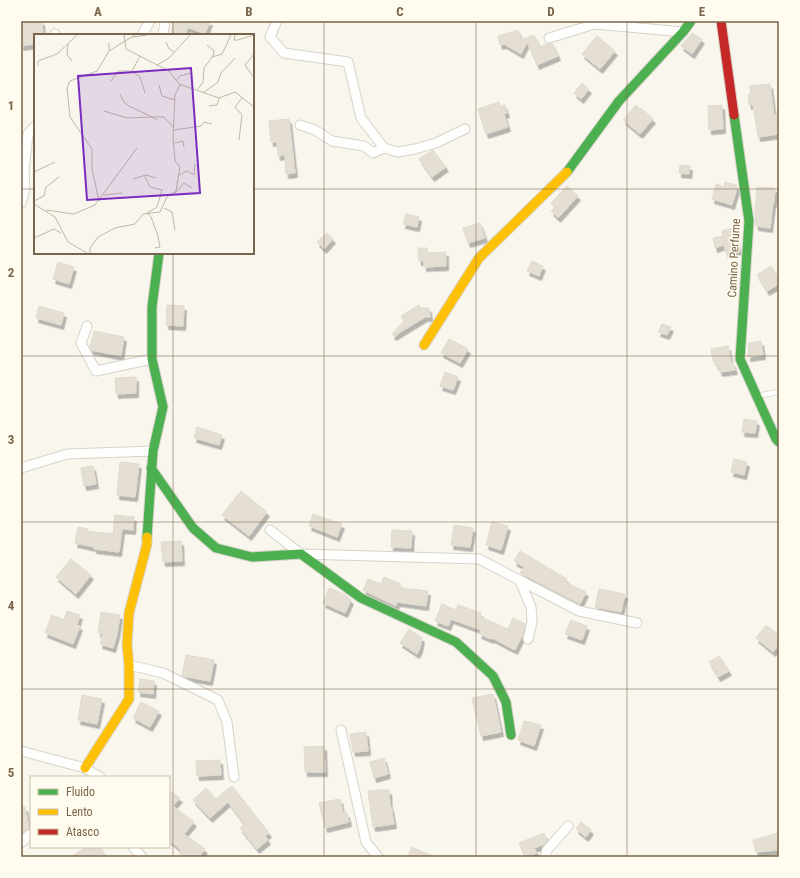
<svg xmlns="http://www.w3.org/2000/svg" width="800" height="878" font-family="'Roboto Condensed',sans-serif">
<style>
.building{fill:#e5dfd3;stroke:#e1dacf;filter:url(#shadow)}
.lines{fill:none;stroke-linecap:round;stroke-linejoin:round}
.lane-casing{stroke:#d7d3cb;stroke-width:6}
.street-casing{stroke:#d7d3cb;stroke-width:11}
.fast-casing{stroke:#d8d3ca;stroke-width:11}
.slow-casing{stroke:#d8d3ca;stroke-width:11}
.jam-casing{stroke:#d8d3ca;stroke-width:11}
.lane{stroke:#fefefc;stroke-width:4.5}
.street{stroke:#fefefc;stroke-width:9}
.fast{stroke:#4caf50;stroke-width:9}
.slow{stroke:#ffc107;stroke-width:9}
.jam{stroke:#c62828;stroke-width:9}
.grid{fill:none;stroke:#78644a;stroke-width:1;stroke-opacity:0.55}
.labels{text-anchor:middle;dominant-baseline:central;stroke-width:3;stroke-linejoin:round;paint-order:stroke}
.street-label{font-size:12px;fill:#78644a;stroke:#fffcef}
.inset-road{fill:none;stroke:#c1b8a7;stroke-width:1}
.view{fill:#7b2cbf;fill-opacity:0.15;stroke:#7b2cbf;stroke-width:2}
.inset-edge{fill:none;stroke:#78644a;stroke-width:2}
.neatline{fill:none;stroke:#78644a;stroke-width:1.5}
.grid-label{font-size:13px;text-anchor:middle;font-weight:bold;fill:#78644a}
</style>
<defs>
<filter id="shadow"><feDropShadow dx="2.5" dy="4.5" stdDeviation="0" flood-color="#0004"/></filter>
</defs>
<rect width="100%" height="100%" fill="#f8f6ed"/>
<g class="building">
<polygon points="21,21 42,21 43,35 35,35 35,44 21,46"/>
<polygon points="173,21 210,21 205,34 187,27 186,35 171,35"/>
<polygon points="518,30 521,40 534,35 540,47 547,44 552,43 558,56 537,65 527,42 521,54 504,44 500,45 498,36"/>
<polygon points="692,33 702,39 692,54 681,46"/>
<polygon points="597,36 615,51 600,69 582,54"/>
<polygon points="582,83 589,89 581,99 574,93"/>
<polygon points="770,84 774,115 779,115 779,134 758,137 753,104 749,105 748,95 751,94 750,86"/>
<polygon points="499,102 501,107 504,104 507,113 504,114 508,127 486,134 478,109"/>
<polygon points="636,105 640,109 641,108 653,119 640,134 623,120"/>
<polygon points="722,105 723,129 709,130 708,106"/>
<polygon points="289,119 295,173 286,174 285,155 278,156 277,142 271,142 269,121"/>
<polygon points="433,150 446,167 432,177 419,159"/>
<polygon points="680,165 690,166 689,174 679,173"/>
<polygon points="725,182 736,185 737,188 732,205 712,199 716,184 724,187"/>
<polygon points="567,186 578,196 558,218 551,211 555,207 551,203"/>
<polygon points="757,187 775,188 774,203 773,203 770,228 756,226 755,211"/>
<polygon points="406,214 419,217 417,227 403,224"/>
<polygon points="480,223 485,238 468,243 463,228"/>
<polygon points="734,228 739,250 726,253 724,245 715,248 713,238 723,236 722,231"/>
<polygon points="327,233 333,239 324,249 317,242"/>
<polygon points="418,248 427,248 428,253 446,252 446,266 424,267 424,261 419,261"/>
<polygon points="532,261 543,266 539,276 527,271"/>
<polygon points="58,262 74,267 69,284 53,279"/>
<polygon points="771,266 779,278 779,284 767,291 757,275"/>
<polygon points="167,305 184,306 183,326 166,325"/>
<polygon points="419,305 421,308 429,308 430,317 425,317 394,336 392,334 404,321 401,316"/>
<polygon points="39,306 64,313 61,325 36,318"/>
<polygon points="662,324 671,327 667,335 658,332"/>
<polygon points="94,331 124,337 121,356 91,350 90,348"/>
<polygon points="449,339 468,349 460,363 441,353"/>
<polygon points="761,341 763,355 748,357 749,343"/>
<polygon points="728,346 731,362 733,363 735,370 720,372 718,366 716,366 715,360 713,361 711,349"/>
<polygon points="445,372 458,377 453,390 440,386"/>
<polygon points="136,377 136,393 116,394 115,378"/>
<polygon points="744,419 757,421 755,433 742,432"/>
<polygon points="197,427 222,435 219,445 194,438"/>
<polygon points="734,459 747,462 744,475 731,472"/>
<polygon points="120,462 139,464 135,497 117,495"/>
<polygon points="93,466 96,484 84,486 81,468"/>
<polygon points="241,491 267,512 249,536 222,515"/>
<polygon points="313,514 342,524 337,537 309,526"/>
<polygon points="115,515 134,517 133,530 122,529 119,552 94,549 94,547 75,543 78,527 88,529 87,531 113,534"/>
<polygon points="492,522 508,526 501,550 486,545"/>
<polygon points="454,525 473,528 470,547 451,545"/>
<polygon points="392,530 412,531 411,548 391,547"/>
<polygon points="181,541 182,561 163,562 161,542"/>
<polygon points="520,551 567,579 565,582 586,592 580,604 520,573 524,567 514,561"/>
<polygon points="71,559 91,575 76,594 56,577"/>
<polygon points="384,577 401,584 399,588 428,591 426,606 397,602 396,606 363,590 368,579 381,584"/>
<polygon points="329,588 344,594 351,600 345,613 323,603"/>
<polygon points="599,589 625,594 621,612 595,607"/>
<polygon points="442,604 456,610 458,605 481,613 480,617 508,629 513,618 525,624 523,634 515,650 492,638 491,639 479,634 481,630 451,619 448,626 435,621"/>
<polygon points="67,611 80,615 77,625 80,626 73,644 45,633 52,615 64,620"/>
<polygon points="101,612 120,615 117,634 113,648 100,644 103,634 98,633"/>
<polygon points="571,620 587,626 582,640 565,634"/>
<polygon points="766,625 779,635 779,644 773,652 756,638"/>
<polygon points="409,629 422,638 420,648 417,654 400,643"/>
<polygon points="186,655 214,660 210,681 182,676"/>
<polygon points="719,656 729,671 718,677 709,662"/>
<polygon points="140,679 154,681 153,694 138,692"/>
<polygon points="493,694 501,732 481,736 472,698"/>
<polygon points="82,695 102,699 97,724 78,720"/>
<polygon points="141,702 159,711 150,727 133,718"/>
<polygon points="524,721 541,725 534,746 518,740"/>
<polygon points="366,732 368,751 353,752 350,734"/>
<polygon points="324,746 325,772 305,772 304,747"/>
<polygon points="384,758 388,774 374,778 370,762"/>
<polygon points="220,760 221,775 197,776 196,761"/>
<polygon points="230,787 233,787 269,833 265,836 268,840 257,849 240,828 245,825 228,802 210,818 193,800 206,788 216,799"/>
<polygon points="169,790 180,798 173,806 194,822 184,834 205,849 199,857 185,857 179,853 181,850 169,840"/>
<polygon points="381,790 389,790 390,807 391,807 394,824 373,827 368,791"/>
<polygon points="340,799 343,813 347,813 349,822 325,828 319,803"/>
<polygon points="21,807 25,807 29,829 21,833"/>
<polygon points="581,822 591,830 586,837 576,829"/>
<polygon points="544,833 547,841 545,844 534,848 537,853 525,857 519,843"/>
<polygon points="779,833 779,850 756,852 753,840"/>
<polygon points="86,847 100,847 107,857 71,857"/>
<polygon points="412,847 435,857 408,857"/>
</g>
<g class="lines">
<defs>
<polyline id="lane" points="757,396 779,392"/>
<g id="street">
<polyline points="277,21 270,37 284,53 348,62 361,118 384,148 398,152 415,149 436,143 465,129"/>
<polyline points="55,34 56,35"/>
<polyline points="142,35 150,21"/>
<polyline points="163,35 165,21"/>
<polyline points="549,38 595,24 683,32"/>
<polyline points="300,125 315,130 332,141 364,146 373,153 384,148"/>
<polyline points="21,203 25,189 24,171 28,134 35,126"/>
<polyline points="87,326 81,343 96,371 152,359"/>
<polyline points="21,468 67,454 153,451"/>
<polyline points="270,530 301,554 479,559 579,611 637,623"/>
<polyline points="520,581 531,607 532,622 528,639"/>
<polyline points="129,665 163,673 218,700 227,722 234,777"/>
<polyline points="341,730 366,842 378,857"/>
<polyline points="21,751 85,768 100,777"/>
<polyline points="21,843 29,835"/>
<polyline points="133,847 142,857"/>
<polyline points="545,857 547,850 568,826"/>
</g>
<g id="fast">
<polyline points="734,115 749,221 740,359 776,439 779,442"/>
<polyline points="567,172 619,101 683,32 691,21"/>
<polyline points="151,468 193,528 216,548 252,557 301,554 361,598 456,642 493,676 506,702 511,735"/>
<polyline points="147,537 153,451 163,407 152,359 152,307 159,253"/>
</g>
<g id="slow">
<polyline points="424,345 479,258 567,172"/>
<polyline points="85,768 129,699 129,665 127,645 129,613 147,544 147,537"/>
</g>
<polyline id="jam" points="721,21 734,115"/>
</defs>
<use href="#lane" class="lane-casing"/>
<use href="#street" class="street-casing"/>
<use href="#fast" class="fast-casing"/>
<use href="#slow" class="slow-casing"/>
<use href="#jam" class="jam-casing"/>
<use href="#lane" class="lane"/>
<use href="#street" class="street"/>
<use href="#fast" class="fast"/>
<use href="#slow" class="slow"/>
<use href="#jam" class="jam"/>
</g>
<path class="grid" d="M 173,21 L 173,35M 324,21 L 324,857M 476,21 L 476,857M 627,21 L 627,857M 21,189 L 35,189M 253,189 L 779,189M 173,253 L 173,857M 21,356 L 779,356M 21,522 L 779,522M 21,689 L 779,689"/>
<g class="labels">
<g class="street-label">
<text transform="translate(734 258) rotate(-87)">Camino Perfume</text>
</g>
</g>
<g transform="translate(34 34)">
<rect width="220" height="220" fill="#f8f6ed"/>
<path class="inset-road" d="M 90,1 L 92,15 L 135,37 L 145,50 L 185,64 L 201,58 L 220,73M 201,1 L 200,6 L 204,6 L 220,1M 99,3 L 113,1M 132,8 L 135,15 L 140,18M 34,10 L 33,21 L 38,27M 173,11 L 180,17 L 179,23M 75,17 L 101,1M 220,20 L 211,31 L 220,44M 123,31 L 135,24 L 156,1M 4,32 L 4,27 L 23,20 L 43,1M 98,37 L 106,22M 77,47 L 84,37 L 98,37 L 106,43 L 111,59M 142,47 L 146,42 L 157,39M 125,51 L 128,62 L 141,66M 164,55 L 169,48 L 170,34 L 178,23 L 188,20 L 197,1M 169,59 L 184,48 L 187,39 L 201,24M 86,60 L 90,68 L 95,72 L 118,83 L 130,83 L 140,94M 175,72 L 183,71 L 185,64M 70,77 L 93,84 L 118,83 L 123,86M 140,96 L 167,92 L 170,88 L 178,90M 205,106 L 208,81 L 201,73 L 208,64M 141,109 L 149,107 L 150,113M 0,138 L 21,128M 110,141 L 116,153 L 128,156 L 123,173 L 113,179 L 117,183 L 124,202 L 126,213 L 121,214M 145,141 L 153,137 L 160,141 L 161,130M 99,145 L 112,141 L 122,144M 141,159 L 150,149 L 158,154M 70,161 L 88,159M 0,167 L 10,162 L 12,153 L 25,143M 65,167 L 58,135 L 58,115 L 36,83 L 33,54 L 36,47 L 63,37 L 75,17 L 75,9M 0,170 L 21,183 L 34,208 L 53,219M 130,174 L 138,178 L 141,196M 12,176 L 40,180 L 61,171 L 103,114M 0,204 L 20,195 L 27,199M 56,219 L 56,214 L 64,203 L 81,194 L 101,190 L 109,180 L 126,178 L 133,163 L 142,157 L 146,133 L 141,127 L 139,103 L 141,61 L 146,51"/>
<path class="view" d="M 157,34 L 166,159 L 53,166 L 44,42 Z"/>
<rect width="220" height="220" class="inset-edge"/>
</g>
<rect width="800" height="878" fill="none" stroke="#fffcef" stroke-width="44"/>
<rect x="30" y="776" width="140" height="72" fill="#fffcef" stroke="#c9bfad"/>
<rect x="38" y="789" width="20" height="6" fill="#4caf50" stroke="#c9bfad"/>
<text x="66" y="796" font-size="12" fill="#78644a">Fluido</text>
<rect x="38" y="809" width="20" height="6" fill="#ffc107" stroke="#c9bfad"/>
<text x="66" y="816" font-size="12" fill="#78644a">Lento</text>
<rect x="38" y="829" width="20" height="6" fill="#c62828" stroke="#c9bfad"/>
<text x="66" y="836" font-size="12" fill="#78644a">Atasco</text>
<rect x="22" y="22" width="756" height="834" class="neatline"/>
<g class="grid-label">
<text x="98" y="16">A</text>
<text x="249" y="16">B</text>
<text x="400" y="16">C</text>
<text x="551" y="16">D</text>
<text x="702" y="16">E</text>
<text x="11" y="110">1</text>
<text x="11" y="277">2</text>
<text x="11" y="444">3</text>
<text x="11" y="610">4</text>
<text x="11" y="777">5</text>
</g>
</svg>
